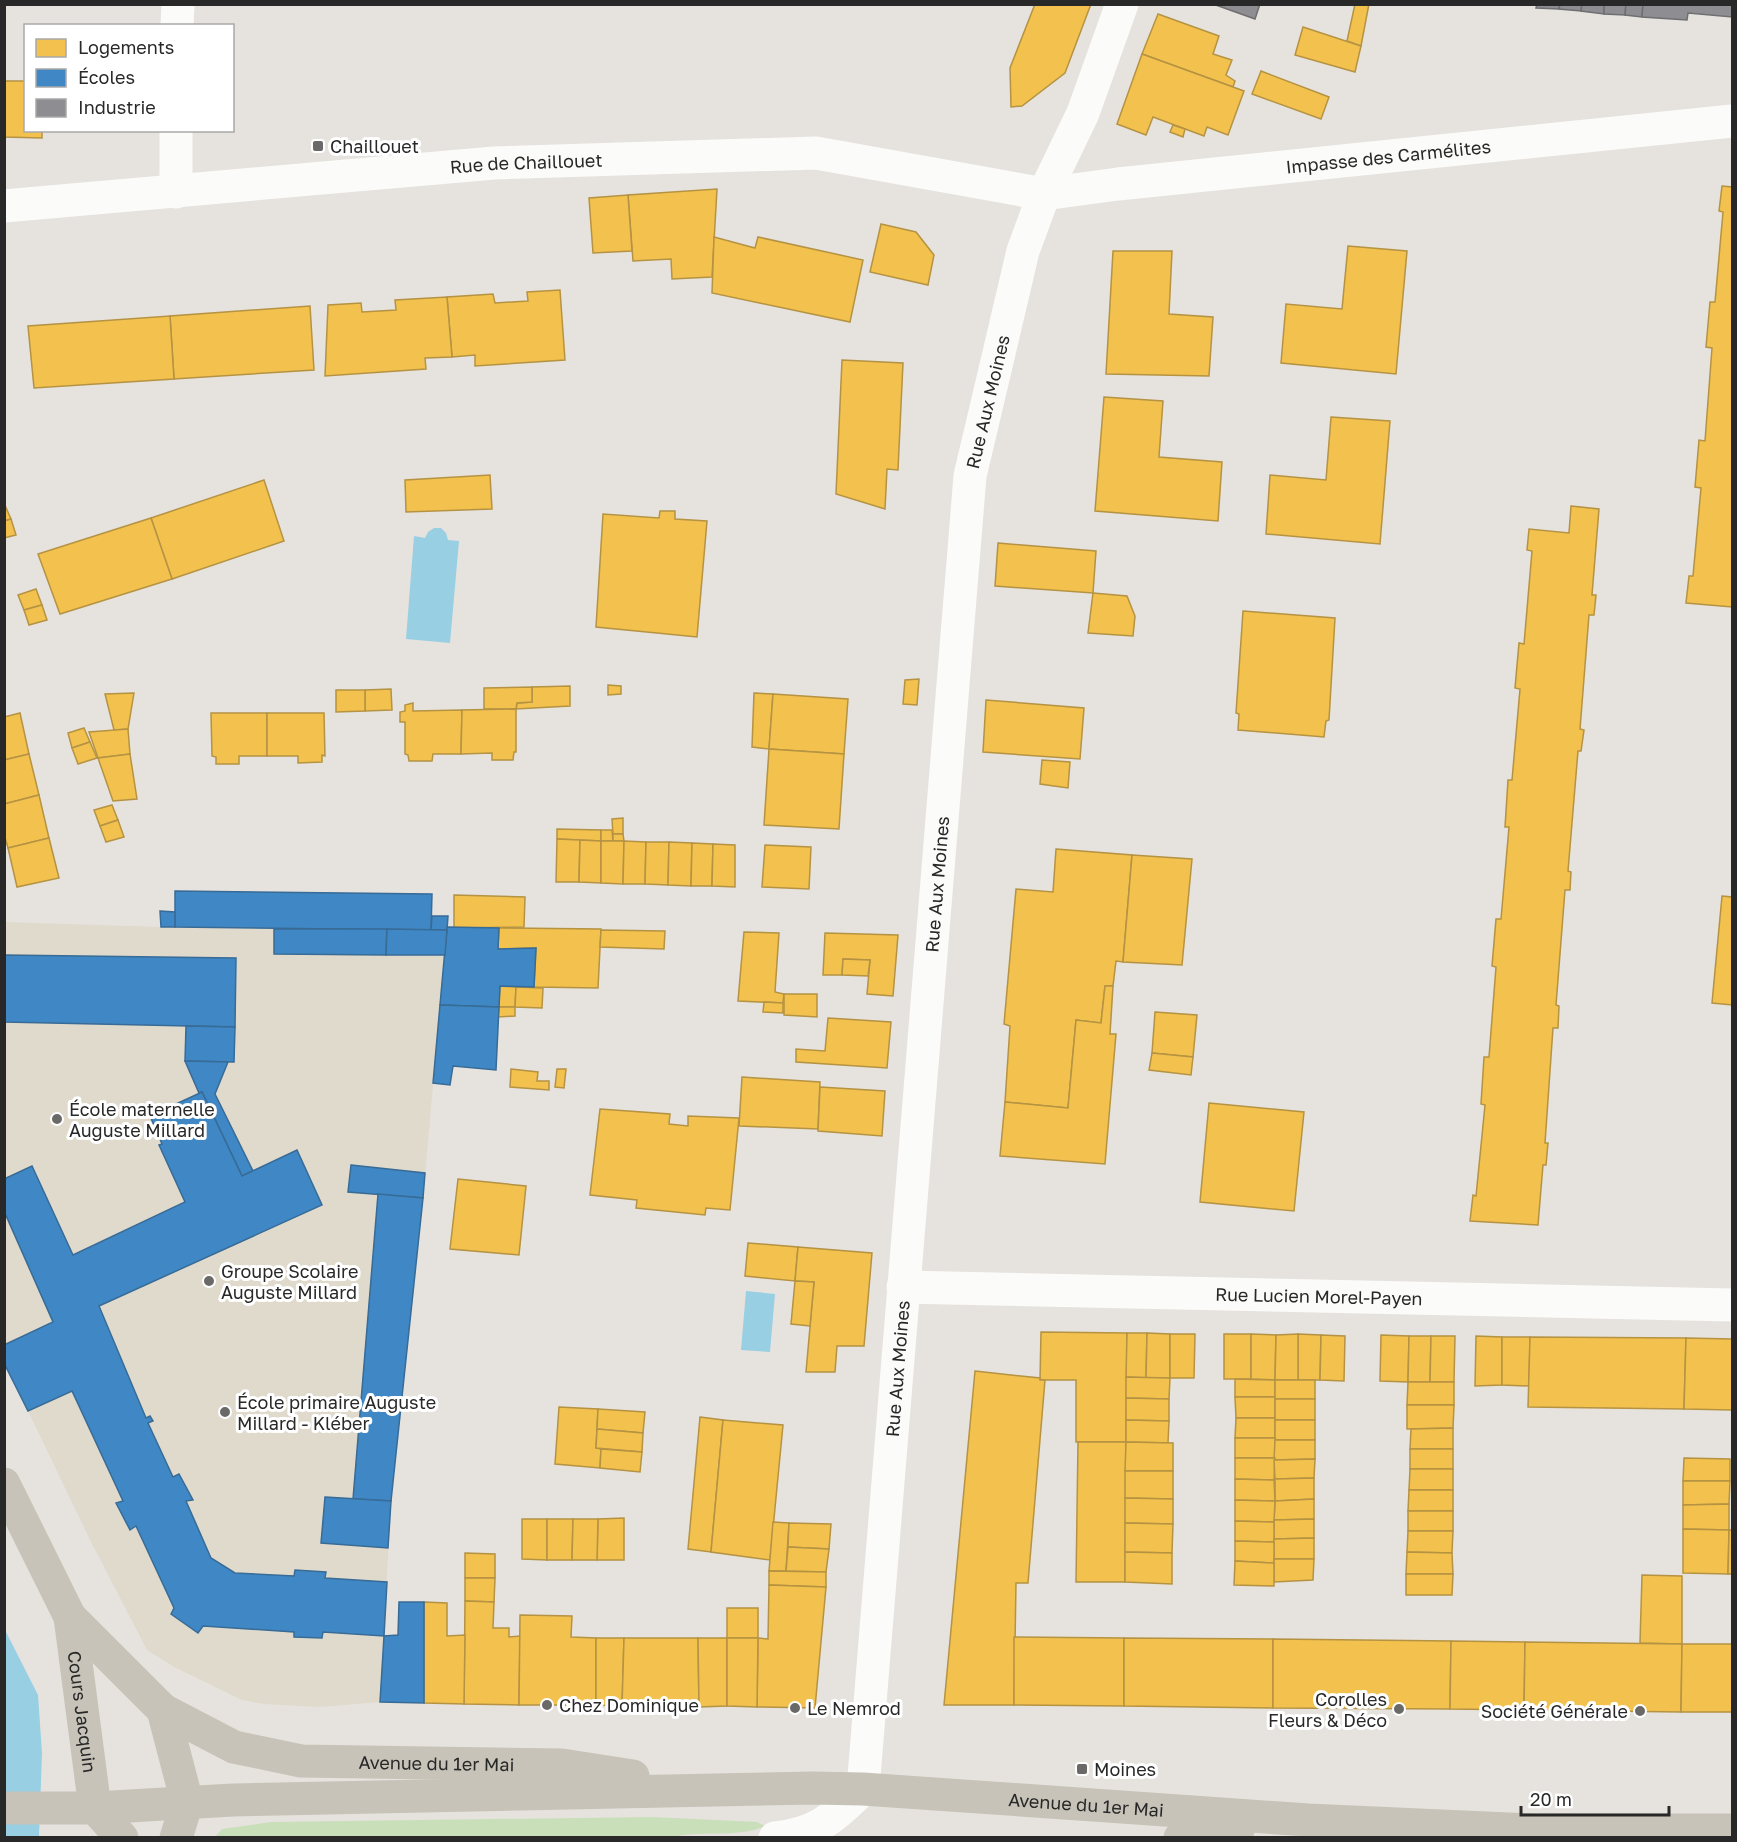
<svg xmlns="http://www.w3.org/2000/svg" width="1737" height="1842" font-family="'Golos Text',sans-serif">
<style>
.education{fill:#e0dacd}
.green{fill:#c9dfba}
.water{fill:#98cfe2}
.homes{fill:#f2c14e;stroke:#b59343;stroke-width:1.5}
.schools{fill:#3f88c5;stroke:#386b96;stroke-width:1.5}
.industry{fill:#8d8d92;stroke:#6f6f72;stroke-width:1.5}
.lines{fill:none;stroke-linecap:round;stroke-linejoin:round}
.minor{stroke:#fbfbfa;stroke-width:33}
.major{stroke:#c7c3b9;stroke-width:33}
.poi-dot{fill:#6a6968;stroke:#fff;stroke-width:2}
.labels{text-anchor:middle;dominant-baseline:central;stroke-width:6;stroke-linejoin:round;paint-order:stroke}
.poi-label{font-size:18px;fill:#282828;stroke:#fff;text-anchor:start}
.street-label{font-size:18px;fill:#282828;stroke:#fff}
</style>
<rect width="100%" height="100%" fill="#e6e3de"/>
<polygon class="education" points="5,922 161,927 447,930 423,1198 391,1501 380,1702 320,1707 264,1704 242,1700 174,1667 147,1650 90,1540 5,1363"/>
<path class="green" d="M 652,1817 L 757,1822 L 765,1826 C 736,1839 699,1829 669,1838 L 214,1838 L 222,1829 L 271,1822 Z"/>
<g class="water">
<polygon points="434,528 441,528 446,533 448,540 459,541 450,643 406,639 414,536 425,538 428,532"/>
<polygon points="746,1291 775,1294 770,1352 741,1350"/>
<polygon points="4,1628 38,1695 42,1753 39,1837 5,1837"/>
</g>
<g class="homes">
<polygon points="1035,4 1091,4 1065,73 1022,106 1011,107 1010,68"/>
<polygon points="1355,4 1369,4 1361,46 1347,41"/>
<polygon points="1158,14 1219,36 1213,54 1232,60 1226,75 1235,81 1233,87 1142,54"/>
<polygon points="1303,27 1361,46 1355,72 1295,55"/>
<polygon points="1142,54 1244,91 1228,135 1207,127 1204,136 1153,117 1146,135 1117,124"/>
<polygon points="1261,71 1329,97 1321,119 1252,94"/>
<polygon points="4,81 26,81 26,130 42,130 42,138 4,137"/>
<polygon points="1173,125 1185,129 1183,137 1170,132"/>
<polygon points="1722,186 1732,187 1732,607 1686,603 1689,576 1693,576 1701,488 1695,487 1699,440 1705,441 1712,348 1706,347 1710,302 1715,302 1723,212 1719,211"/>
<polygon points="717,189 712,277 672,279 671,259 633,261 628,195"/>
<polygon points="628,195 632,251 593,253 589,198"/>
<polygon points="881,224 916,232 934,255 928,285 870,272"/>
<polygon points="714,237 755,248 758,237 863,260 850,322 712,293"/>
<polygon points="1348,246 1407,251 1396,374 1281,363 1286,304 1342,309"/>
<polygon points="1113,251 1172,251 1169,314 1213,317 1209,376 1106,374"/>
<polygon points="560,290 565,360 475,366 475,355 452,357 447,297 493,294 495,303 528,301 527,292"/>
<polygon points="447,297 452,357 425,358 426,369 325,376 328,305 361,303 362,312 396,310 395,300"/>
<polygon points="310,306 314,370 174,379 170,316"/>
<polygon points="170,316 174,379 34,388 28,326"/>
<polygon points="842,360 903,363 898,470 887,469 885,509 836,494"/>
<polygon points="1104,397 1163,401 1159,457 1222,462 1218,521 1095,511"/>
<polygon points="1331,417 1390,421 1380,544 1266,534 1270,475 1326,480"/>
<polygon points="490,475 492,509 406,512 405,480"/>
<polygon points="264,480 284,541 172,579 151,518"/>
<polygon points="4,503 11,519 4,521"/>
<polygon points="1571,506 1599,509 1592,595 1596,595 1594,615 1589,615 1580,729 1584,730 1581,751 1578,751 1568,871 1571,872 1570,890 1565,890 1556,1005 1559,1006 1558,1028 1553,1028 1545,1143 1548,1143 1546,1165 1543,1165 1538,1225 1470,1221 1473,1195 1476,1196 1485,1105 1481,1104 1484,1057 1489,1057 1496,967 1492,966 1496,919 1501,919 1509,827 1505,827 1508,780 1512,780 1520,689 1515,688 1519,643 1524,644 1532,551 1527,550 1529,529 1569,533"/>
<polygon points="660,511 675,511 675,519 707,521 697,637 596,627 603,514 659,518"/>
<polygon points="151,518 172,579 60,614 38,554"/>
<polygon points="11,519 16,535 4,538 4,521"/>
<polygon points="998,543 1096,551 1093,593 995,586"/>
<polygon points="36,589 42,605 24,610 18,595"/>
<polygon points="1093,593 1127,596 1135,616 1133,636 1088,633"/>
<polygon points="42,605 47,620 29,625 24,610"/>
<polygon points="1243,611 1335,618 1329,720 1326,721 1324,737 1238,730 1239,714 1236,713"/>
<polygon points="919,679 917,705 903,704 905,680"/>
<polygon points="608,685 621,686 621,694 608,695"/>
<polygon points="570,686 570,706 516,709 517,703 532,702 532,687"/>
<polygon points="532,687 532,702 517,703 516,709 484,709 484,688"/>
<polygon points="391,689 392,710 365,711 365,690"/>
<polygon points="336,690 365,690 365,711 336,712"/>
<polygon points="134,693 128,729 114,730 105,694"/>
<polygon points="754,693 773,694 769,749 752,747"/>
<polygon points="773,694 848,699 844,754 769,749"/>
<polygon points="986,700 1084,708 1080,759 983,752"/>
<polygon points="413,703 413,711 462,710 461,754 433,754 432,761 409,761 408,755 405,754 405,722 400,722 400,712 405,711 405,705"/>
<polygon points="516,709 516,752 514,752 513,760 492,760 492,753 461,754 462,710"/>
<polygon points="20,713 29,754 4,760 4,717"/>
<polygon points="211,713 267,713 267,756 239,756 239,764 216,764 216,757 212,756"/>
<polygon points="267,713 324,713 325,756 322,755 322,762 298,763 298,756 267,756"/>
<polygon points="84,728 90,742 72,748 68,733"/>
<polygon points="128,729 130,754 98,758 89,732"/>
<polygon points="90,742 97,758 78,764 72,748"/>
<polygon points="769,749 844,754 839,829 764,825"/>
<polygon points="29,754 39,795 4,804 4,760"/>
<polygon points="130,754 137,799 113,801 98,758"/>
<polygon points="1042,760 1070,762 1068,788 1040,784"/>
<polygon points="39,795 49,838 8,848 4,834 4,804"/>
<polygon points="112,805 118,820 100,826 94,810"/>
<polygon points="623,818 623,834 613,834 612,819"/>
<polygon points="118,820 124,837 106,842 100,826"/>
<polygon points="557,829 601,830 601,841 557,839"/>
<polygon points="601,830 612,830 613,841 601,841"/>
<polygon points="613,834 623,834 624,841 613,841"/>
<polygon points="49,838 59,878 17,887 8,848"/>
<polygon points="557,839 580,840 579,882 556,882"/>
<polygon points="580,840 601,841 601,883 579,882"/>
<polygon points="601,841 624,841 623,884 601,883"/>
<polygon points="624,841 646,842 645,884 623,884"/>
<polygon points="646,842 669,842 668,885 645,884"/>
<polygon points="669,842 692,843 691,886 668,885"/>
<polygon points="692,843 713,844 712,886 691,886"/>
<polygon points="713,844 735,845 735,887 712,886"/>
<polygon points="765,845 811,847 809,889 762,887"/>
<polygon points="1056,849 1132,855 1123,962 1116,961 1113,986 1105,986 1101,1023 1076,1020 1068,1108 1005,1102 1010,1026 1004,1024 1016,889 1053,892"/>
<polygon points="1132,855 1192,859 1182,965 1123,962"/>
<polygon points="454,895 525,897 524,927 454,928"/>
<polygon points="1722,896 1732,897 1732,1005 1712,1003"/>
<polygon points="499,928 601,929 598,988 534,987 536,948 498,949"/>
<polygon points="601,930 665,931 664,949 600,947"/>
<polygon points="744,932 779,933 775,992 784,994 783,1003 738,1001"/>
<polygon points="825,933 898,935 893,996 867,994 870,960 843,959 842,975 823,975"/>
<polygon points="843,959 870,960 868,976 842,975"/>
<polygon points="500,986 516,987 515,1007 499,1007"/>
<polygon points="1105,986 1113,986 1110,1034 1116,1034 1105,1164 1000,1156 1005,1102 1068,1108 1076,1020 1101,1023"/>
<polygon points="516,987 543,988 542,1008 515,1007"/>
<polygon points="784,994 817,994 817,1017 784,1015"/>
<polygon points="764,1002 783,1003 783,1013 763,1012"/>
<polygon points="499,1007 515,1007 515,1016 498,1017"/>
<polygon points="1155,1012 1197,1015 1193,1057 1152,1053"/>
<polygon points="828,1018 891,1022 887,1068 796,1062 796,1049 825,1051"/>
<polygon points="1152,1053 1193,1057 1191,1075 1149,1070"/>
<polygon points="511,1069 538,1072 537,1081 549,1081 549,1090 510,1087"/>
<polygon points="557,1069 566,1069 564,1088 555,1087"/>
<polygon points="742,1077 820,1082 818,1129 739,1126"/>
<polygon points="820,1087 885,1091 882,1136 818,1131"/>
<polygon points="1209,1103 1304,1112 1294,1211 1200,1202"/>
<polygon points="600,1109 670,1114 669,1124 688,1126 688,1116 739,1118 730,1210 706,1208 705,1215 636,1208 637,1200 590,1195"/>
<polygon points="458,1179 526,1186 519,1255 450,1249"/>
<polygon points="748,1243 798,1247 795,1281 745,1276"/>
<polygon points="798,1247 872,1253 864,1346 837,1346 835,1372 806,1372 814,1282 795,1281"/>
<polygon points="795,1281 814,1282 810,1326 791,1324"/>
<polygon points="1041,1332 1127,1333 1126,1442 1076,1442 1076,1380 1040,1380"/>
<polygon points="1127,1333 1147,1333 1146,1378 1126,1377"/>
<polygon points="1147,1333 1170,1334 1170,1378 1146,1378"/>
<polygon points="1170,1334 1195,1334 1194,1378 1170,1378"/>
<rect x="1224" y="1334" width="27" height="45"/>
<polygon points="1251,1334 1276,1335 1275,1380 1251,1379"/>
<polygon points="1298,1334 1321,1335 1320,1380 1298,1380"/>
<polygon points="1298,1334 1298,1380 1275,1380 1276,1335"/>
<polygon points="1321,1335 1345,1336 1344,1381 1320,1380"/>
<polygon points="1381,1335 1409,1336 1408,1382 1380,1381"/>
<polygon points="1409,1336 1431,1336 1430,1382 1408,1382"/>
<polygon points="1431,1336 1455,1336 1454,1382 1430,1382"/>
<polygon points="1476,1336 1502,1337 1502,1385 1475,1386"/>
<polygon points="1502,1337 1530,1337 1529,1386 1502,1385"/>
<polygon points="1530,1337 1686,1338 1684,1409 1528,1407"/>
<polygon points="1686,1338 1732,1339 1732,1410 1684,1409"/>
<polygon points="975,1371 1040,1378 1040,1380 1045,1380 1028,1583 1016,1583 1014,1705 944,1705"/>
<polygon points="1126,1377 1170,1378 1169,1399 1126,1398"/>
<polygon points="1235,1379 1275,1380 1275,1397 1235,1397"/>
<rect x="1275" y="1380" width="40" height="19"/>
<polygon points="1408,1382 1454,1382 1454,1405 1407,1405"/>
<polygon points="1235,1397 1275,1397 1275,1418 1236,1418"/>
<polygon points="1126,1398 1169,1399 1169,1421 1126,1420"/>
<rect x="1275" y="1399" width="40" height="21"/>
<polygon points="1407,1405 1454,1405 1453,1428 1407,1429"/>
<polygon points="559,1407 598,1409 596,1448 601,1449 600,1468 555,1464"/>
<polygon points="598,1409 645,1412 643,1433 597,1429"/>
<polygon points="700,1417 723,1420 711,1552 688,1549"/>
<polygon points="1236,1418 1275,1418 1275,1438 1235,1438"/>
<polygon points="723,1420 783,1425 770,1560 711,1552"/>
<polygon points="1126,1420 1169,1421 1168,1443 1126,1442"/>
<rect x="1275" y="1420" width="40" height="20"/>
<polygon points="1453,1428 1453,1449 1410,1449 1411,1429"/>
<polygon points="597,1429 643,1433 642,1452 596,1448"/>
<rect x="1235" y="1438" width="40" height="20"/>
<polygon points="1275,1440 1315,1440 1315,1459 1274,1460"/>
<polygon points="1078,1442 1126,1442 1125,1582 1076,1582"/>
<polygon points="1126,1442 1173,1443 1173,1471 1125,1471"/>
<polygon points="601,1449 642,1452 640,1472 600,1468"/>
<rect x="1410" y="1449" width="43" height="20"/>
<polygon points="1235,1458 1275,1458 1274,1480 1235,1479"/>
<polygon points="1684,1458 1730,1459 1730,1481 1683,1481"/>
<polygon points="1315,1459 1314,1478 1275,1479 1274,1460"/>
<polygon points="1410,1469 1453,1469 1453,1490 1409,1490"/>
<polygon points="1125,1471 1173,1471 1173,1499 1125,1498"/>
<polygon points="1314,1478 1314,1499 1275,1501 1275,1479"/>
<polygon points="1235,1479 1274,1480 1275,1501 1235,1500"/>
<polygon points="1683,1481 1730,1481 1729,1504 1683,1505"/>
<polygon points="1409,1490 1453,1490 1453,1511 1408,1511"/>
<polygon points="1125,1498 1173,1499 1173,1524 1125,1523"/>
<polygon points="1314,1499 1314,1519 1274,1520 1275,1501"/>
<polygon points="1235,1500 1275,1501 1274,1522 1235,1521"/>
<polygon points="1729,1504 1729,1530 1683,1529 1683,1505"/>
<rect x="1408" y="1511" width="45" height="20"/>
<polygon points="624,1518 624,1560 597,1560 598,1519"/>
<polygon points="522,1519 547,1519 547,1560 522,1559"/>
<polygon points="547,1519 573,1519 572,1560 547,1560"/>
<polygon points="573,1519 598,1519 597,1560 572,1560"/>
<polygon points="1314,1519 1314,1538 1274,1539 1274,1520"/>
<polygon points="1235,1521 1274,1522 1274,1542 1235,1541"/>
<polygon points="773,1522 789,1523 786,1571 769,1571"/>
<polygon points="789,1523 831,1524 829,1549 788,1547"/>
<polygon points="1125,1523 1173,1524 1172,1553 1125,1552"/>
<polygon points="1683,1529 1729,1530 1728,1574 1683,1573"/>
<polygon points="1729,1530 1732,1530 1732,1574 1728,1574"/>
<polygon points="1408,1531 1453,1531 1452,1553 1407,1552"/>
<polygon points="1314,1538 1314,1559 1274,1559 1274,1539"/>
<polygon points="1235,1541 1274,1542 1274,1563 1235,1561"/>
<polygon points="788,1547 829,1549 826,1572 786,1571"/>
<polygon points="1125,1552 1172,1553 1172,1584 1125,1582"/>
<polygon points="1407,1552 1452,1553 1453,1574 1406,1574"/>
<polygon points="465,1553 495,1554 495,1578 465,1578"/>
<polygon points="1274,1559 1314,1559 1313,1580 1274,1582"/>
<polygon points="1235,1561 1274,1563 1274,1586 1234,1585"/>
<polygon points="769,1571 826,1572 826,1587 769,1585"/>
<polygon points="1406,1574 1453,1574 1452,1595 1406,1595"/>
<polygon points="1642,1575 1682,1576 1682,1644 1640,1643"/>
<polygon points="465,1578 495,1578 494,1602 465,1601"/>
<polygon points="769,1585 826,1587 815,1708 757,1707 758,1638 768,1639"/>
<polygon points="465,1601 494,1602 493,1628 509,1628 509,1637 520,1636 519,1705 464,1704"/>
<polygon points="424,1602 447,1603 447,1636 465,1635 464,1704 424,1703"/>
<rect x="727" y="1608" width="31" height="30"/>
<polygon points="520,1615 572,1616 571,1637 596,1638 596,1705 519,1705"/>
<polygon points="1014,1637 1124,1638 1124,1706 1014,1705"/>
<polygon points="596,1638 624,1638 622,1706 596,1705"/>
<polygon points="624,1638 698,1638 699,1707 622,1706"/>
<polygon points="698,1638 727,1638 727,1706 699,1707"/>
<polygon points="727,1638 758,1638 757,1707 727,1706"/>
<polygon points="1124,1638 1273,1639 1273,1708 1124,1706"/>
<polygon points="1273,1639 1451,1641 1450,1709 1273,1708"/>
<polygon points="1451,1641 1525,1642 1524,1710 1450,1709"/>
<polygon points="1525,1642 1682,1644 1681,1712 1524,1710"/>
<polygon points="1682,1644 1732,1644 1732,1712 1681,1712"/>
</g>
<g class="schools">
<polygon points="175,891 432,894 431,930 175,927"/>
<polygon points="160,911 175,912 175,927 161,927"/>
<polygon points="432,916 448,916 447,930 431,930"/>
<polygon points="447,927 499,928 498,949 536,948 534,987 500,986 499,1007 440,1005"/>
<polygon points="274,929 387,929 386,955 274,954"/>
<polygon points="387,929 447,930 445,955 386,955"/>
<polygon points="4,955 236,958 235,1027 4,1022"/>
<polygon points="440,1005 499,1007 496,1070 453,1066 450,1085 433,1083"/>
<polygon points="186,1026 235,1027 234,1062 185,1061"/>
<polygon points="185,1061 228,1062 215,1094 253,1171 242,1176 202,1092 199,1093"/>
<polygon points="202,1092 242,1176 297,1150 322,1205 99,1306 146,1418 150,1416 153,1421 148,1423 173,1477 179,1474 193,1500 186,1501 211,1558 235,1573 294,1576 295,1570 326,1572 325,1578 387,1582 384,1636 323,1632 322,1638 294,1637 294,1632 203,1626 198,1633 171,1614 174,1608 136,1526 130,1530 116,1503 123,1501 72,1391 28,1411 4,1363 4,1345 53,1322 4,1211 4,1179 32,1166 73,1255 185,1202 159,1145 162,1144 150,1116"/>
<polygon points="351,1165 425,1173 423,1198 348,1192"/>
<polygon points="378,1194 423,1198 391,1501 353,1499"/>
<polygon points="325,1497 391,1501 388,1548 321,1543"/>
<polygon points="399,1602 424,1602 424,1703 380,1702 384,1636 398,1635"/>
</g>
<g class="industry">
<polygon points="1213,4 1260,4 1255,19"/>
<polygon points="1537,4 1560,4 1559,9 1536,8"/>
<polygon points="1560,4 1582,4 1581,11 1559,9"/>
<polygon points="1582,4 1604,4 1604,14 1581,11"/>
<polygon points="1604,4 1626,4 1625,15 1604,14"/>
<polygon points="1626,4 1643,4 1642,17 1625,15"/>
<polygon points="1643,4 1732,4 1732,17 1688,13 1687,20 1642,17"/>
</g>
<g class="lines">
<g class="minor">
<polyline points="177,26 178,4"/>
<polyline points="176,130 176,192"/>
<path id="s1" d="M 4,206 L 494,163 L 816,153 L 1044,194 L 1118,184 L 1732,121"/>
<path id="s2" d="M 903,1287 L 1732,1305"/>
<path id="s3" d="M 775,1838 C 819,1833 832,1818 863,1789 L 970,476 L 1023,251 L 1044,194 L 1083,113 L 1122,4"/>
</g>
<g class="major">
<path id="s4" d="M 4,1484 L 70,1617 L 95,1808"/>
<polyline points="70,1617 163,1710 187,1802 176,1838"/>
<path id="s5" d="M 163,1710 L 234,1747 L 301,1761 L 562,1765 L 633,1776"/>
<path id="s6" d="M 4,1808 L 95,1808 L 233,1800 L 812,1788 L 863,1789 L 1308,1820 L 1534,1830 L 1732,1830"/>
<polyline points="95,1808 122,1838"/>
<polyline points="1180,1838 1238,1830"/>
</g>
</g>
<g class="poi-dot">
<rect x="312" y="140" width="12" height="12" rx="3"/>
<circle cx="57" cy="1119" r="6"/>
<circle cx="209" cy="1281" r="6"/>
<circle cx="225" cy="1412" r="6"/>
<circle cx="547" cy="1705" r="6"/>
<circle cx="795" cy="1708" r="6"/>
<circle cx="1399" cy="1709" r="6"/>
<circle cx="1640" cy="1711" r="6"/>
<rect x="1076" y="1763" width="12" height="12" rx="3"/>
</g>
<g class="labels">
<g class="poi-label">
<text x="330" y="146">Chaillouet</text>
<text x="69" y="1109">École maternelle<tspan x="69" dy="21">Auguste Millard</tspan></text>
<text x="221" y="1271">Groupe Scolaire<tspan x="221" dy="21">Auguste Millard</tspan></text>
<text x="237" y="1402">École primaire Auguste<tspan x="237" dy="21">Millard - Kléber</tspan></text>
<text x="1387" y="1699" text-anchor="end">Corolles<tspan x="1387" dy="21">Fleurs &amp; Déco</tspan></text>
<text x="559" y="1705">Chez Dominique</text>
<text x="807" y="1708">Le Nemrod</text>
<text x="1628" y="1711" text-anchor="end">Société Générale</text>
<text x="1094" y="1769">Moines</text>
</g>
<g class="street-label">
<text stroke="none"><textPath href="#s1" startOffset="1392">Impasse des Carmélites</textPath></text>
<text stroke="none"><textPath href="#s1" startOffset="524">Rue de Chaillouet</textPath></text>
<text stroke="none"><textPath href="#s3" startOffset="1497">Rue Aux Moines</textPath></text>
<text stroke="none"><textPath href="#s3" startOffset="1011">Rue Aux Moines</textPath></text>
<text stroke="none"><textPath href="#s2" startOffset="416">Rue Lucien Morel-Payen</textPath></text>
<text stroke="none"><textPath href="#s3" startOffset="525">Rue Aux Moines</textPath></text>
<text stroke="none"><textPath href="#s4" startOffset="244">Cours Jacquin</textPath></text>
<text stroke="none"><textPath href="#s5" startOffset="284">Avenue du 1er Mai</textPath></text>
<text stroke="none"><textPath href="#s6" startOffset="1083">Avenue du 1er Mai</textPath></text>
</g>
</g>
<rect width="1737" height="1842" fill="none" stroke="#282828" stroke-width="12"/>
<rect x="24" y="24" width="210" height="108" fill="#ffffff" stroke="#a9a9a9" stroke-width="1.5"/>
<rect x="36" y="39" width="30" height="18" fill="#f2c14e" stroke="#a9a9a9" stroke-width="1.5"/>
<text x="78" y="54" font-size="18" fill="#282828">Logements</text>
<rect x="36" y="69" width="30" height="18" fill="#3f88c5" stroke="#a9a9a9" stroke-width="1.5"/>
<text x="78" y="84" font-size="18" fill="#282828">Écoles</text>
<rect x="36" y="99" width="30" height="18" fill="#8d8d92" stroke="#a9a9a9" stroke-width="1.5"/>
<text x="78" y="114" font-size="18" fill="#282828">Industrie</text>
<path d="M1521 1806v9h148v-9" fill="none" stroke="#282828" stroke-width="3"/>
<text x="1530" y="1806" font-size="18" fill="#282828" stroke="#ffffff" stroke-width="4.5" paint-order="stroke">20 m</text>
</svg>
